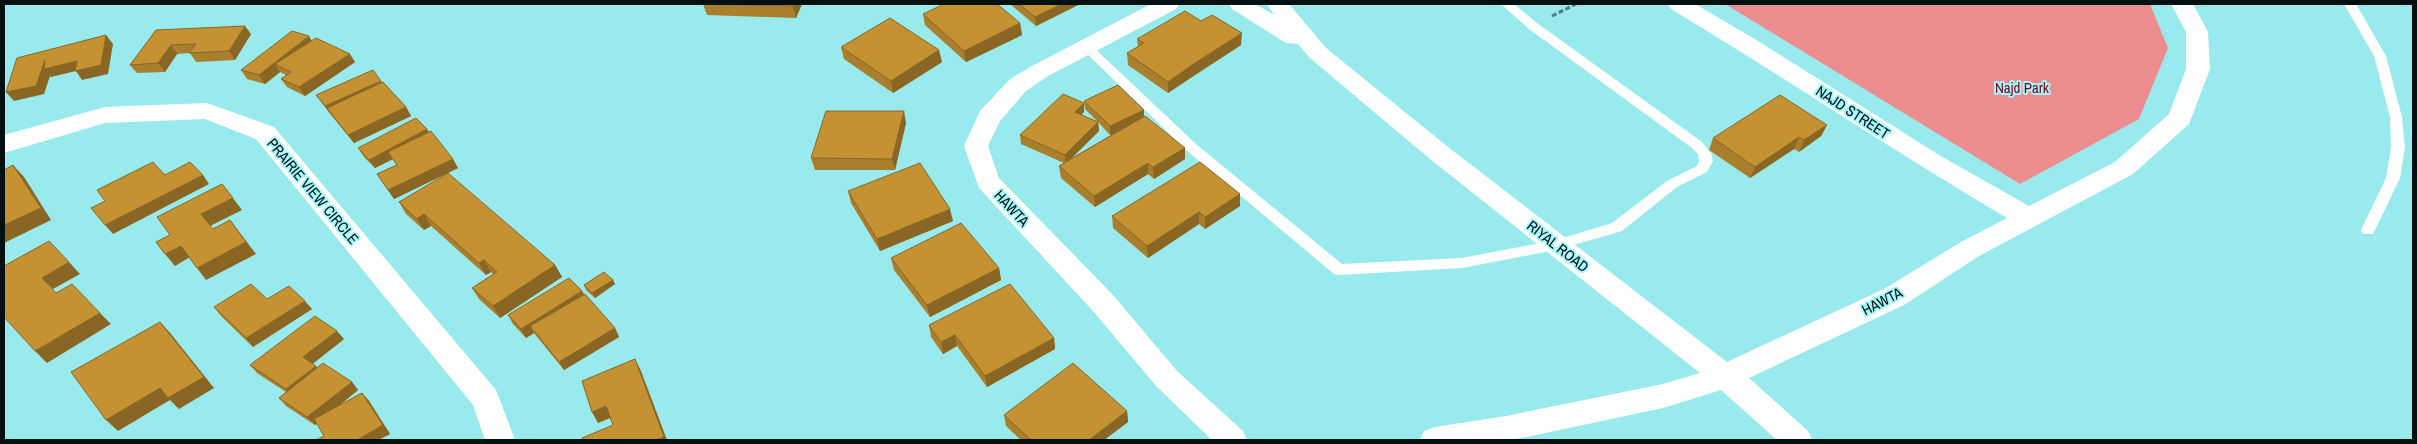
<svg xmlns="http://www.w3.org/2000/svg" width="2417" height="444" font-family="'Archivo Narrow',sans-serif">
<style>
.green{fill:#ec8e90}
.lines{fill:none;stroke-linecap:round;stroke-linejoin:round}
.path{stroke:#4d7e80;stroke-width:3;stroke-dasharray:5 2.5;stroke-linecap:butt}
.lane{fill:#fff;fill-rule:evenodd}
.street{fill:#fff;fill-rule:evenodd}
.wall{fill:#a97e2c;fill-rule:evenodd}
.shaded-wall{fill:#8a6624}
.building{fill:#c59233;stroke:#8a6624}
.labels{text-anchor:middle;dominant-baseline:central;stroke-width:4;stroke-linejoin:round;paint-order:stroke}
.park-label{font-size:15px;fill:#7a001d;stroke:#a5f8fb}
.street-label{font-size:15px;fill:#000f10;stroke:#a5f8fb}
</style>
<rect width="100%" height="100%" fill="#98eaed"/>
<polygon class="green" points="1725,4 2150,4 2168,48 2139,119 2020,184"/>
<g class="lines">
<polyline class="path" points="1552,16 1576,4"/>
<g class="lane">
<polygon points="1501,4 1514,4 1537,23 1702,142 1711,153 1713,161 1707,172 1677,187 1622,231 1556,250 1462,268 1339,275 1334,274 1186,150 1080,47 1086,43 1090,44 1196,144 1342,264 1462,258 1556,240 1612,223 1667,181 1697,166 1699,161 1698,154 1692,148 1529,29"/>
<polygon points="2344,4 2356,4 2386,56 2402,117 2405,147 2400,178 2375,230 2373,234 2363,234 2361,230 2386,178 2391,147 2390,117 2374,56"/>
</g>
<g class="street">
<polygon points="1151,4 1179,4 1176,9 1048,76 1026,91 1000,121 988,146 999,178 1113,295 1177,371 1243,431 1247,440 1212,440 1157,387 1093,311 979,188 964,146 980,111 1010,79 1032,66"/>
<path d="M 1229,4 L 1255,4 L 1274,15 L 1267,4 L 1289,4 L 1326,48 L 1448,147 L 1727,362 L 1884,289 L 1961,242 L 2007,218 C 1893,151 1784,77 1671,9 L 1668,4 L 1695,4 L 1758,41 L 1939,155 L 2029,206 L 2115,162 L 2169,114 L 2186,69 L 2186,32 L 2171,4 L 2193,4 L 2208,32 L 2210,69 L 2189,124 L 2133,174 L 1979,256 L 1904,305 L 1749,378 L 1808,431 L 1812,440 L 1777,440 L 1721,390 L 1663,408 L 1512,440 L 1420,440 L 1424,431 L 1435,427 L 1506,416 L 1663,384 L 1700,373 L 1430,159 L 1310,58 L 1298,44 L 1286,43 L 1232,9 Z"/>
<polygon points="207,103 274,127 496,390 515,440 485,440 473,405 256,139 205,119 105,123 4,153 4,135 105,107"/>
</g>
</g>
<g class="wall">
<polygon points="703,4 802,4 796,18 707,15"/>
<polygon points="1010,4 1080,4 1036,26"/>
<polygon points="923,14 1020,23 1022,35 966,62 925,25"/>
<polygon points="1201,21 1241,45 1195,75 1168,93 1128,65 1127,53 1138,47 1137,39"/>
<polygon points="156,30 251,34 235,60 196,62 190,53 177,54 165,72 137,73 130,65"/>
<polygon points="312,41 355,62 305,96 287,87 281,79 286,75 280,72 265,84 247,79 241,70"/>
<polygon points="841,47 942,62 893,93 844,59"/>
<polygon points="382,82 406,107 411,116 354,143 331,115 316,95"/>
<path d="M 1084,101 L 1144,116 L 1185,148 L 1185,159 L 1154,179 L 1148,174 L 1095,207 L 1061,178 L 1059,166 L 1064,163 L 1021,144 L 1020,135 L 1084,112 L 1081,115 L 1098,122 L 1085,109 ZM 1098,122 L 1110,135 L 1116,132 L 1070,159 L 1099,131 Z"/>
<polygon points="906,123 895,170 815,170 811,158"/>
<polygon points="1827,125 1821,136 1799,152 1794,149 1750,178 1709,150 1713,138"/>
<polygon points="429,132 458,168 394,199 377,174 397,165 393,159 375,168 364,157 358,148"/>
<polygon points="848,191 953,221 880,251 851,203"/>
<polygon points="1240,194 1240,206 1205,229 1199,224 1148,258 1113,228 1112,216"/>
<polygon points="399,202 555,265 562,277 500,318 479,299 472,288 493,274 491,272 486,275 431,226 424,230 406,214"/>
<polygon points="891,258 999,268 1001,280 930,317 894,270"/>
<polygon points="613,280 615,284 595,298 586,290 584,285"/>
<polygon points="582,291 584,294 615,328 619,337 564,370 534,333 526,338 513,324 508,315"/>
<polygon points="267,299 312,309 253,347 221,316 214,307"/>
<polygon points="929,325 1054,338 1055,349 987,387 957,346 943,354 931,337"/>
<polygon points="344,339 312,364 317,368 352,382 358,390 340,405 362,393 369,401 390,434 378,440 316,440 324,436 317,423 315,425 286,406 279,398 286,392 257,373 250,365"/>
<polygon points="1127,411 1128,422 1104,440 1021,440 1006,426 1004,415"/>
</g>
<g class="shaded-wall">
<polygon points="794,4 802,4 796,18 793,6"/>
<polygon points="1062,4 1080,4 1036,26 1035,17"/>
<polygon points="1020,23 1022,35 966,62 964,51"/>
<polygon points="245,26 251,34 235,60 229,51"/>
<polygon points="1242,33 1241,45 1195,75 1168,93 1168,82 1195,63"/>
<polygon points="106,35 113,44 108,74 82,80 76,71 51,77 50,76 44,94 14,101 6,92 45,60"/>
<polygon points="309,36 314,45 275,64 280,72 265,84 259,75"/>
<polygon points="171,45 177,54 165,72 158,63"/>
<polygon points="939,50 942,62 893,93 891,81"/>
<polygon points="350,54 355,62 305,96 299,87"/>
<polygon points="381,81 387,89 327,108 331,115 325,106"/>
<polygon points="1084,103 1084,112 1075,121 1075,112"/>
<polygon points="406,107 411,116 354,143 348,135"/>
<polygon points="1144,110 1144,119 1110,135 1110,126"/>
<polygon points="904,111 906,123 895,170 892,159"/>
<polygon points="1098,122 1099,131 1066,164 1065,155"/>
<polygon points="1827,125 1821,136 1799,152 1804,140"/>
<polygon points="427,129 433,138 388,152 393,159 375,168 369,160"/>
<polygon points="1799,137 1794,149 1750,178 1755,167"/>
<polygon points="1185,148 1185,159 1154,179 1153,167"/>
<polygon points="453,159 458,168 394,199 388,190"/>
<polygon points="1148,163 1148,174 1095,207 1094,196"/>
<polygon points="13,165 24,177 51,220 4,243 4,225"/>
<polygon points="203,175 209,184 113,234 105,225"/>
<polygon points="222,184 242,210 210,226 201,214"/>
<polygon points="1240,194 1240,206 1205,229 1205,217"/>
<polygon points="950,209 953,221 880,251 877,239"/>
<polygon points="1199,212 1199,224 1148,258 1147,246"/>
<polygon points="424,214 431,226 424,230 417,219"/>
<polygon points="230,220 256,254 206,280 197,268"/>
<polygon points="181,246 190,257 175,266 165,254"/>
<polygon points="484,260 491,272 486,275 479,263"/>
<polygon points="69,262 80,274 53,289 42,278"/>
<polygon points="555,265 562,277 500,318 493,306"/>
<polygon points="999,268 1001,280 930,317 927,305"/>
<polygon points="613,280 615,284 595,298 592,293"/>
<polygon points="582,291 586,300 530,326 534,333 526,338 521,329"/>
<polygon points="305,301 312,309 253,347 246,338"/>
<polygon points="100,313 111,324 47,363 35,351"/>
<polygon points="160,322 171,334 214,388 179,409 170,400 118,431 106,420"/>
<polygon points="615,328 619,337 564,370 559,362"/>
<polygon points="337,331 344,339 310,366 303,357"/>
<polygon points="955,335 957,346 943,354 941,342"/>
<polygon points="1054,338 1055,349 987,387 985,376"/>
<polygon points="635,359 641,371 667,440 655,440"/>
<polygon points="316,366 323,375 293,397 286,389"/>
<polygon points="352,382 358,390 315,425 307,417"/>
<polygon points="362,393 369,401 390,434 378,440 357,440"/>
<polygon points="606,406 613,417 598,423 592,412"/>
<polygon points="1127,411 1128,422 1104,440 1089,440"/>
</g>
<g class="building">
<polygon points="704,4 794,4 793,6"/>
<polygon points="944,4 997,4 1020,23 964,51 923,14"/>
<polygon points="1019,4 1062,4 1035,17"/>
<polygon points="1185,11 1201,21 1212,15 1242,33 1195,63 1168,82 1127,53 1144,43 1137,39"/>
<polygon points="890,18 939,50 891,81 841,47"/>
<polygon points="245,26 229,51 189,53 196,44 171,45 158,63 130,65 156,30"/>
<polygon points="292,31 309,36 259,75 241,70"/>
<polygon points="106,35 101,65 75,71 77,61 44,69 45,60 36,86 6,92 17,58"/>
<polygon points="316,38 350,54 299,87 281,79 291,72 275,64"/>
<polygon points="373,70 381,81 325,106 316,95"/>
<polygon points="383,82 406,107 348,135 327,108"/>
<polygon points="1118,85 1144,110 1110,126 1084,101"/>
<polygon points="1063,94 1084,103 1075,112 1098,122 1065,155 1020,135"/>
<polygon points="1780,95 1827,125 1804,140 1799,137 1755,167 1713,138"/>
<polygon points="826,111 904,111 892,159 811,158"/>
<polygon points="1145,116 1185,148 1153,167 1148,163 1094,196 1059,166"/>
<polygon points="416,118 427,129 369,160 358,148"/>
<polygon points="431,131 453,159 388,190 377,174 397,165 388,152"/>
<polygon points="153,162 165,175 190,162 203,175 105,225 91,208 105,201 97,190"/>
<polygon points="1200,162 1240,194 1205,217 1199,212 1147,246 1112,216"/>
<polygon points="920,163 950,209 877,239 848,191"/>
<polygon points="13,165 41,208 4,225 4,170"/>
<polygon points="448,173 555,265 493,306 472,288 497,272 484,260 479,263 424,214 417,219 399,202"/>
<polygon points="222,184 233,198 201,214 213,229 230,220 246,242 197,268 181,246 165,254 156,242 170,235 157,217"/>
<polygon points="961,223 999,268 927,305 891,258"/>
<polygon points="49,241 69,262 42,278 56,293 72,284 100,313 35,351 4,317 4,266"/>
<polygon points="604,272 613,280 592,293 584,285"/>
<polygon points="569,278 582,291 521,329 508,315"/>
<polygon points="251,284 267,299 289,286 305,301 246,338 214,307"/>
<polygon points="1010,284 1054,338 985,376 955,335 941,342 929,325"/>
<polygon points="585,294 615,328 559,362 530,326"/>
<polygon points="315,316 337,331 303,357 316,366 286,389 250,365"/>
<polygon points="160,322 204,377 168,398 160,388 106,420 71,372"/>
<polygon points="635,359 664,437 655,440 583,440 582,438 613,425 606,406 592,412 582,381"/>
<polygon points="323,363 352,382 307,417 279,398"/>
<polygon points="1073,363 1127,411 1089,440 1031,440 1004,415"/>
<polygon points="362,393 383,425 357,440 316,440 324,436 314,419"/>
</g>
<g class="labels">
<g class="park-label">
<text x="2022" y="87">Najd Park</text>
</g>
<g class="street-label">
<text transform="translate(1853 112) rotate(33)">NAJD STREET</text>
<text transform="translate(313 191) rotate(50)">PRAIRIE VIEW CIRCLE</text>
<text transform="translate(1012 208) rotate(47)">HAWTA</text>
<text transform="translate(1558 246) rotate(38)">RIYAL ROAD</text>
<text transform="translate(1882 301) rotate(-27)">HAWTA</text>
</g>
</g>
<rect width="2417" height="444" fill="none" stroke="#000f10" stroke-width="10"/>
</svg>
